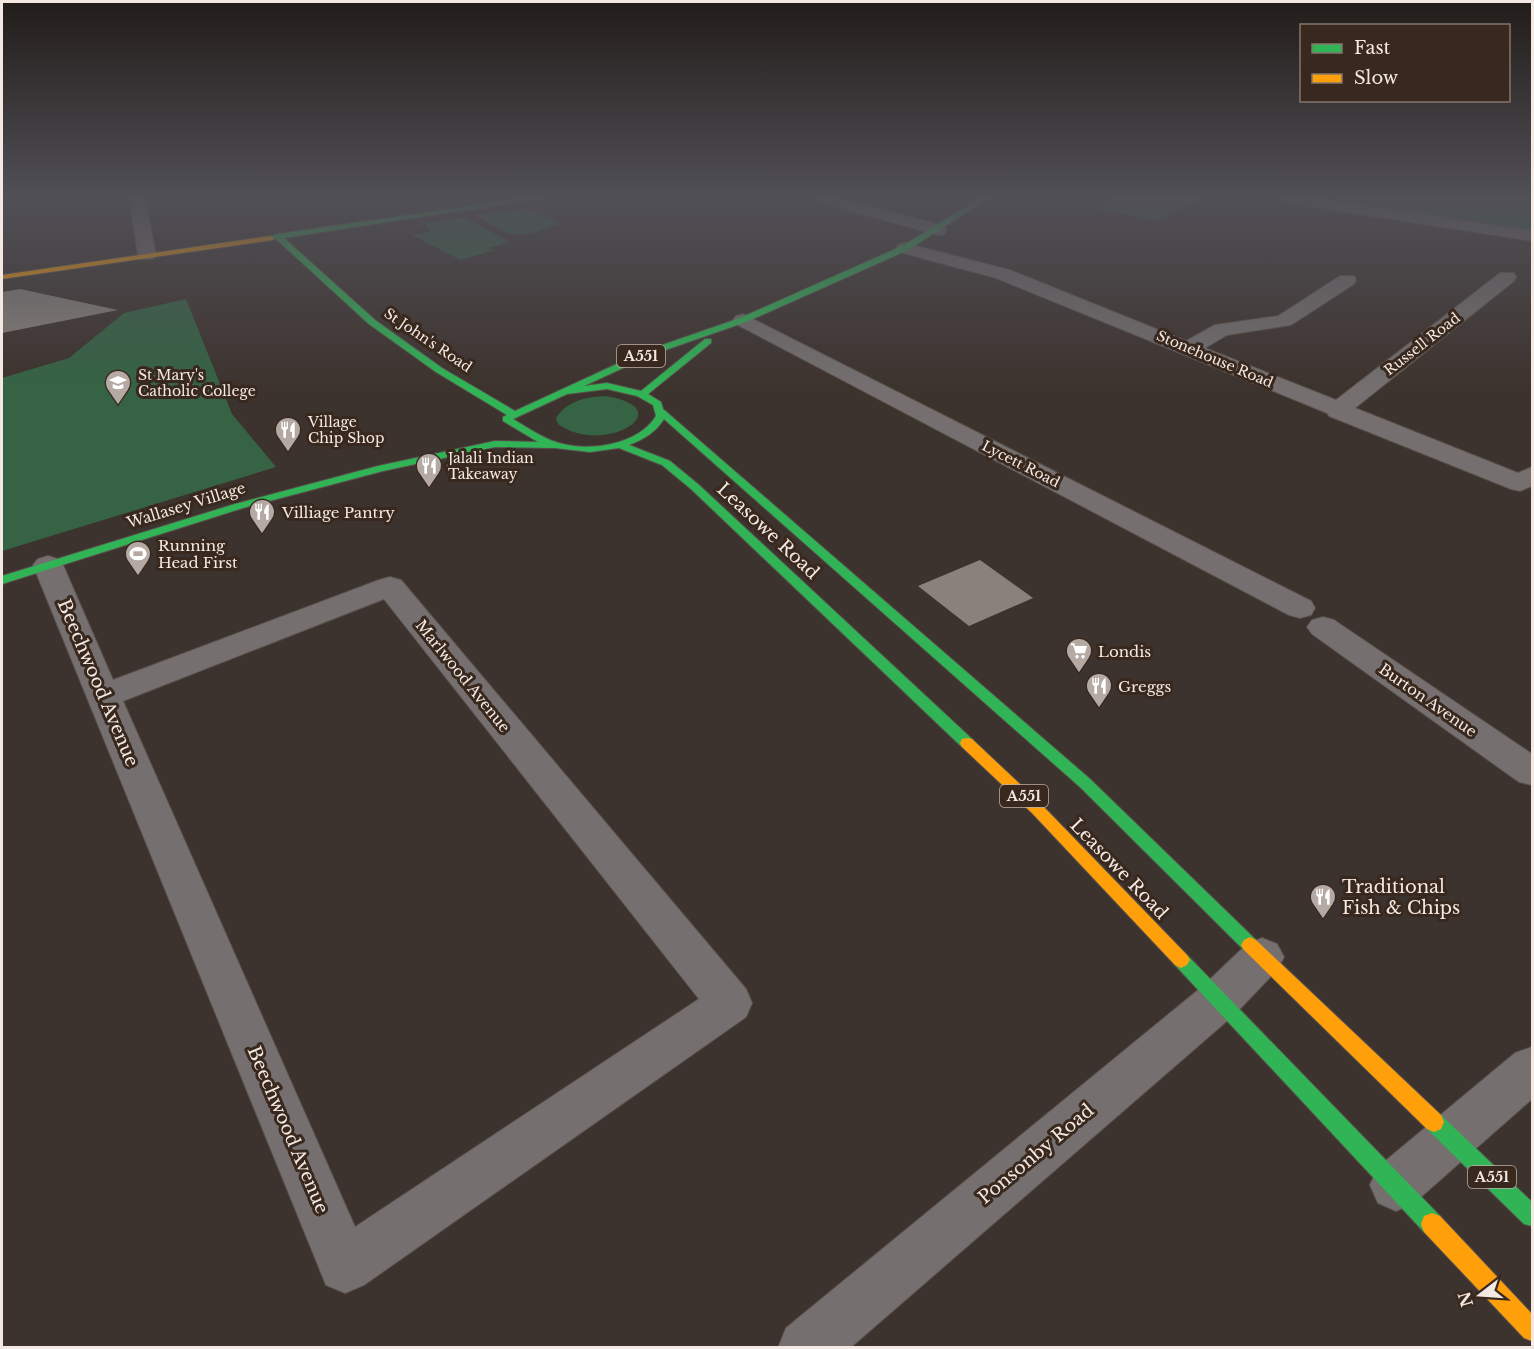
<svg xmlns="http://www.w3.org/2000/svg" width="1534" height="1349" font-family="'Libre Baskerville',serif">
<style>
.green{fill:#356344}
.building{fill:#89817c}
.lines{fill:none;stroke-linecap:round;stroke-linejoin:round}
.street-casing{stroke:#59514c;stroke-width:2}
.fast-casing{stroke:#59514c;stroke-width:2}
.slow-casing{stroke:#59514c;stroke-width:2}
.street{fill:#75706f;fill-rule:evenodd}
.fast{fill:#30b455;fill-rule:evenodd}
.slow{fill:#ff9f0a;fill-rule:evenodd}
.labels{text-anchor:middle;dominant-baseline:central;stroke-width:6;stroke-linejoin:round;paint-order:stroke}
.far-street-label{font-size:14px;fill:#f4e9e2;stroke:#39281e}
.shield{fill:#39281e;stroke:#bcafa7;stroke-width:1.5}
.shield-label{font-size:14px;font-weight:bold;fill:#f4e9e2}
.far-poi-label{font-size:14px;fill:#f4e9e2;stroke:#39281e;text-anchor:start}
.street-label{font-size:15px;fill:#f4e9e2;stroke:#39281e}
.poi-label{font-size:15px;fill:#f4e9e2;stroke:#39281e;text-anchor:start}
.near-street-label{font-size:18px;fill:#f4e9e2;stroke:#39281e}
.near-poi-label{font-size:18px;fill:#f4e9e2;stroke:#39281e;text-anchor:start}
</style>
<rect width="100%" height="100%" fill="#3d332e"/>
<g class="green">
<polygon points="1112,198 1203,198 1157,221 1097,208"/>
<polygon points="1311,198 1532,198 1532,232"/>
<path d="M 528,209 L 562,224 C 516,238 517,241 476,215 Z"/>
<polygon points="465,217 509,242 489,248 494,250 461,260 412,235 430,232 426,225 418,224"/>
<polygon points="186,299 232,414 276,467 2,551 2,378 69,358 124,313"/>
<path d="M 606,396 C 683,409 603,457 558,424 L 556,418 C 568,400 586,397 606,396 Z"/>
</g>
<g class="building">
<polygon points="20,289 118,310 2,333 2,292"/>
<polygon points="980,560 1033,598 969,626 918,586"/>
</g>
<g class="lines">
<defs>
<g id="street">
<polygon points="129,198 145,198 156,255 153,259 141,259 138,255"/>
<polygon points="813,198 840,198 944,226 947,230 944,234 938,235 815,201"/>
<polygon points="1279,198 1320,198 1532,231 1532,241 1287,203"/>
<polygon points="905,243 1010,270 1186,341 1215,325 1278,316 1340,276 1354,276 1356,280 1354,284 1291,325 1227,335 1205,348 1336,400 1500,273 1514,273 1516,277 1514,281 1355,408 1518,473 1532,467 1532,486 1520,491 1511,489 1329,416 1327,413 996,278 899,252 896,248 899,244"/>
<polygon points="743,314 1311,601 1315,608 1311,615 1300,618 1289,615 736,324 733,320 736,316"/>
<path d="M 48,556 L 58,559 L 63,565 L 113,680 L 379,580 L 390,577 L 401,580 L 746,989 L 752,1003 L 746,1017 L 364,1285 L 345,1293 L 326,1285 L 33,565 L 38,559 ZM 384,599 L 699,999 L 355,1227 L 123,701 Z"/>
<polygon points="1323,617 1334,620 1532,754 1532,785 1519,782 1312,634 1307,627 1312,620"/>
<polygon points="1262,938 1277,944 1284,957 1277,970 1235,1014 850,1348 778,1348 786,1328 1203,986 1247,944"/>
<polygon points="1532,1047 1532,1099 1414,1203 1396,1211 1378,1203 1370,1185 1378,1167 1515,1053"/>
</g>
<g id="fast">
<path d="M 526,198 L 544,198 L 284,238 L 375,320 L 442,368 L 515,411 L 645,351 L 740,318 L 902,246 L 981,198 L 989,198 L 908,250 L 746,322 L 651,355 L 584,386 L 607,383 L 641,391 L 705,339 L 711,339 L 711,343 L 648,394 L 661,402 L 663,409 L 1090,779 L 1256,940 L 1259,945 L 1256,950 L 1250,953 L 1244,950 L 1080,787 L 664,419 C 655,433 644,439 629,445 L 670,461 L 699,485 L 972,739 L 974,743 L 972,747 L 962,747 L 691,489 L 662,465 L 619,448 L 590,452 L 555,448 L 495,447 L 383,471 L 243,508 L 2,584 L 2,576 L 235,504 L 378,466 L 495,441 L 538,442 L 503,421 L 503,417 L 507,415 L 436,372 L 369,324 L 276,239 L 270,240 L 266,238 L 277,234 ZM 607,389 L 637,396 L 653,405 L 656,416 C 638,445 590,452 559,443 C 542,438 528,428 513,419 L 567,394 Z"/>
<polygon points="1181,952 1187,955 1440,1216 1443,1224 1440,1232 1432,1235 1424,1232 1175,965 1172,960 1175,955"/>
<polygon points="1434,1112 1441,1115 1532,1202 1532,1226 1524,1224 1427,1129 1424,1122 1427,1115"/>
</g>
<g id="slow">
<polygon points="270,236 274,238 273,240 2,279 2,275"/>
<polygon points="967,738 972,739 1042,805 1187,955 1190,960 1187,965 1181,968 1175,965 1032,813 962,747 960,743 962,739"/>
<polygon points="1250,937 1256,940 1441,1115 1444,1122 1441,1129 1434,1132 1427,1129 1244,950 1241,945 1244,940"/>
<polygon points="1432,1213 1440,1216 1532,1314 1532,1341 1524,1338 1424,1232 1421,1224 1424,1216"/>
</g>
</defs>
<use href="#street" class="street-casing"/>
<use href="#fast" class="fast-casing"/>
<use href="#slow" class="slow-casing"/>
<use href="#street" class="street"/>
<use href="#fast" class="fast"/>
<use href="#slow" class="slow"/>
</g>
<linearGradient id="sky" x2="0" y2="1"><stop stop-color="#221c19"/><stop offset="0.51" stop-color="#515057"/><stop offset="1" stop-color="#515057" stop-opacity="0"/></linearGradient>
<rect width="1534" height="387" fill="url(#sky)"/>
<defs>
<symbol id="school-pin" viewBox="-11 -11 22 30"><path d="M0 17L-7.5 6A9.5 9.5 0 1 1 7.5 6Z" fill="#b4a9a3" stroke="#39281e"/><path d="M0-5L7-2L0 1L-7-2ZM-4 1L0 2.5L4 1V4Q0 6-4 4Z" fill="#fff"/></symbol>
<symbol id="restaurant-pin" viewBox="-11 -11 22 30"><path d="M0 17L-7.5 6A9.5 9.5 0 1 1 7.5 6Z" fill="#b4a9a3" stroke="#39281e"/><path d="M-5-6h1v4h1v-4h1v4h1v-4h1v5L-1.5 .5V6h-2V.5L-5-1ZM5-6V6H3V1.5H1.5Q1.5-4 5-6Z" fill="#fff"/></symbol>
<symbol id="stadium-pin" viewBox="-11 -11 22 30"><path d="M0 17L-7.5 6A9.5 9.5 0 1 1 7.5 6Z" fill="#b4a9a3" stroke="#39281e"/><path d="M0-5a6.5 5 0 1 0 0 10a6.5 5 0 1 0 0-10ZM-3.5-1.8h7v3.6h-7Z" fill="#fff"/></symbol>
<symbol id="supermarket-pin" viewBox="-11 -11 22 30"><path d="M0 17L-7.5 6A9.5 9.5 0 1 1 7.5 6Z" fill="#b4a9a3" stroke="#39281e"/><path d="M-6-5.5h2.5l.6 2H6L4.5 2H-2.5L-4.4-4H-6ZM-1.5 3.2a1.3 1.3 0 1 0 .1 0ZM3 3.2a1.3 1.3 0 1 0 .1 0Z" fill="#fff"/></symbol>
</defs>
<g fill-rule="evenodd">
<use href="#school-pin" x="103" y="368" width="30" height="40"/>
<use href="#restaurant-pin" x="273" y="415" width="30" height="40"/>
<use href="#restaurant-pin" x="414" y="451" width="30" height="40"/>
<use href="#restaurant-pin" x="247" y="497" width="30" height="40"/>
<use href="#stadium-pin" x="123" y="539" width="30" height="40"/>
<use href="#supermarket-pin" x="1064" y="636" width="30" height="40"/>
<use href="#restaurant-pin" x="1084" y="671" width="30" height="40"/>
<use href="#restaurant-pin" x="1308" y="882" width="30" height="40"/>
</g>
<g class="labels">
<g class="far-street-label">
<text transform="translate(428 340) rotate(34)">St John's Road</text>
<text transform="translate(1422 344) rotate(-38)">Russell Road</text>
<text transform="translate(1215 359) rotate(23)">Stonehouse Road</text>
<text transform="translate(1021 464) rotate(27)">Lycett Road</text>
</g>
<g class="shield">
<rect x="617" y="345" width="48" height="22" rx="4.5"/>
<rect x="1000" y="785" width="48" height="22" rx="4.5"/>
<rect x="1468" y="1166" width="48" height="22" rx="4.5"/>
</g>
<g class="shield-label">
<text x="641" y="356">A551</text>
<text x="1024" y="796">A551</text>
<text x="1492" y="1177">A551</text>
</g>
<g class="far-poi-label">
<text x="138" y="375">St Mary's<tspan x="138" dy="16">Catholic College</tspan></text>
<text x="308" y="422">Village<tspan x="308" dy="16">Chip Shop</tspan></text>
<text x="448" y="458">Jalali Indian<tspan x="448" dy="16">Takeaway</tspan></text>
</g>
<g class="street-label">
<text transform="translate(186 505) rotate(-17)">Wallasey Village</text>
<text transform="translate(463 676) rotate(51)">Marlwood Avenue</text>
<text transform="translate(1428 700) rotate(35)">Burton Avenue</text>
</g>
<g class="poi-label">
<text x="282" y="512">Villiage Pantry</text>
<text x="158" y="545">Running<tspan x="158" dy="17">Head First</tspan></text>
<text x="1098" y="651">Londis</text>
<text x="1118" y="686">Greggs</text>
</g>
<g class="near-street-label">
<text transform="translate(768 531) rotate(43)">Leasowe Road</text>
<text transform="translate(98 683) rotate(67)">Beechwood Avenue</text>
<text transform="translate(1119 869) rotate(46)">Leasowe Road</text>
<text transform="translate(288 1130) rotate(67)">Beechwood Avenue</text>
<text transform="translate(1036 1154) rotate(-40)">Ponsonby Road</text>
</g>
<g class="near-poi-label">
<text x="1342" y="887">Traditional<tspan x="1342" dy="21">Fish &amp; Chips</tspan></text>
</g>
</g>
<rect width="1534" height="1349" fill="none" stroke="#f4e9e2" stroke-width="6"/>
<rect x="1300" y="24" width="210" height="78" fill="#39281e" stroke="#84756c" stroke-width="1.5"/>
<rect x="1312" y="44" width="30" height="9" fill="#30b455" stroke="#84756c" stroke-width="1.5"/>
<text x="1354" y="54" font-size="18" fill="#f4e9e2">Fast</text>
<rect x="1312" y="74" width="30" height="9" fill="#ff9f0a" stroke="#84756c" stroke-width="1.5"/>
<text x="1354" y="84" font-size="18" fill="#f4e9e2">Slow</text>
<g transform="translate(1480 1295) rotate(253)" stroke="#39281e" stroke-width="4.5" paint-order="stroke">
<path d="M0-4.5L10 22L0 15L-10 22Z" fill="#f4e9e2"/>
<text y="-9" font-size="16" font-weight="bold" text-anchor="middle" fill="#f4e9e2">N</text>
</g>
</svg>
